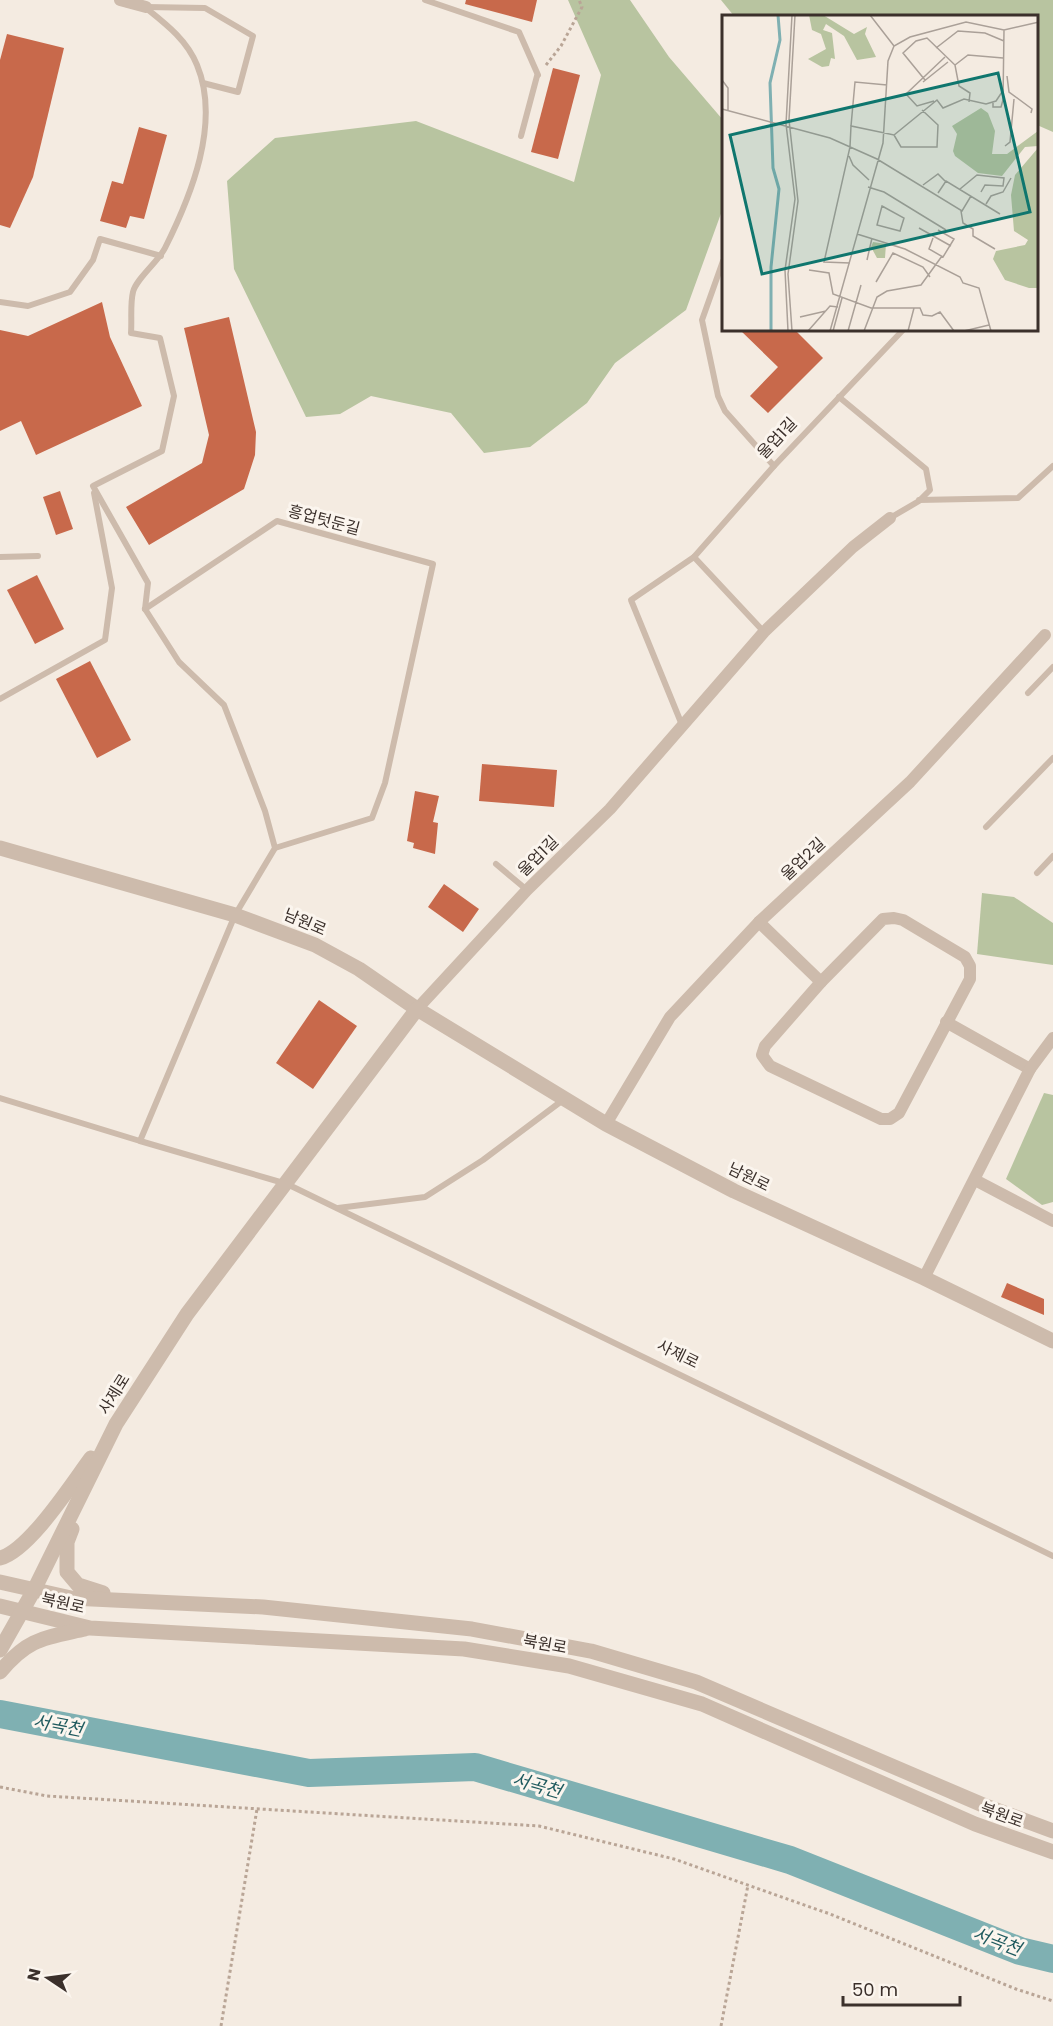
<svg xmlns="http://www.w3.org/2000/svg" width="1053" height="2026" font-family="Poppins,'Noto Sans KR',sans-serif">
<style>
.green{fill:#b8c4a0}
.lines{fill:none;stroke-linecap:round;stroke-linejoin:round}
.river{stroke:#7fb0b2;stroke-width:28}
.building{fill:#c8694b}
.path{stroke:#b9a596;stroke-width:3;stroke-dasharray:3 3;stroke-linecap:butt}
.service{stroke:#cdbbac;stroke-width:6}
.minor{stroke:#cdbbac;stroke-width:12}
.tertiary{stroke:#cdbbac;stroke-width:15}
.labels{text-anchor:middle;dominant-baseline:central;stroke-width:6;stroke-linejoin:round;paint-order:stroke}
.street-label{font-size:16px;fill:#3b302b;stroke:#fbf5ee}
.water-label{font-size:18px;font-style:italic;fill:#1f5a5e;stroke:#fbf5ee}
.inset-river{fill:none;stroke:#7fb0b2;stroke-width:3}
.inset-road{fill:none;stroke:#aaa098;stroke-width:1.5}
.view{fill:#0f766e;fill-opacity:0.15;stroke:#0f766e;stroke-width:3}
.inset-edge{fill:none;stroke:#3b302b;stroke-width:3}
</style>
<rect width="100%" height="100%" fill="#f4ebe1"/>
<g class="green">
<polygon points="568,0 630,0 669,57 723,120 723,208 686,310 615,363 587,403 530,447 484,453 451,413 371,396 340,414 306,417 234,269 227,181 275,138 416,121 574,182 601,75"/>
<polygon points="721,0 1053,0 1053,132 1037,125 1036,16 734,16"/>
<polygon points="982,893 1014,897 1053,923 1053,965 977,954"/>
<polygon points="1044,1093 1053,1095 1053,1202 1042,1205 1006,1179"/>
</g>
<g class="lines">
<polyline class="river" points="0,1714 309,1773 475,1767 790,1860 1020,1951 1053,1959"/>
</g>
<g class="building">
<polygon points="466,0 537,0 532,22 465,4"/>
<polygon points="7,34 64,48 33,177 10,228 0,225 0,60"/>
<polygon points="553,68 580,75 558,159 531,152"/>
<polygon points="139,127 167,135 144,219 130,216 126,228 100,221 112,181 123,184"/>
<polygon points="102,302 110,337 142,406 36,455 21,421 0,431 0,330 28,336"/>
<polygon points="229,317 256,432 255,455 244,489 149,545 126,507 202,463 209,435 184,328"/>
<polygon points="740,330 795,330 823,358 768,413 750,396 778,367"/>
<polygon points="60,491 73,529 56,535 43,497"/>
<polygon points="37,575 64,629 35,644 7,590"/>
<polygon points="90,661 131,740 97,758 56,679"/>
<polygon points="482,764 557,770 554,807 479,801"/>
<polygon points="415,791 439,796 433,822 438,823 435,854 413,848 414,843 407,841"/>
<polygon points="444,884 479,909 463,932 428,907"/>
<polygon points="319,1000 357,1026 313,1089 276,1063"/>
<polygon points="1007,1283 1044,1299 1044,1315 1001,1297"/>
</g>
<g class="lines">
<g class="path">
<polyline points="546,65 561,46 582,7 579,0"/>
<polyline points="0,1787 47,1796 539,1826 674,1859 830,1914 1016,1989 1053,2001"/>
<polyline points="221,2026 257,1809"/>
<polyline points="721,2026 748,1885"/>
</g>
<g class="service">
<polyline points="425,0 519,32 538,75"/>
<polyline points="146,7 205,8 253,36 238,92 203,83"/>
<polyline points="521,136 537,76"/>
<polyline points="723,261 702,320 718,396 725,411 774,466"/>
<polyline points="0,302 28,306 70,292 93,260 100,239 161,256"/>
<polyline points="839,397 926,469 930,490 919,501 890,518"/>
<polyline points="919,500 1018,498 1053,466"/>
<polyline points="0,557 38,556"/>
<polyline points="145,609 179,662 224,705 265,811 275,848 235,915 140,1141 287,1184 1053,1556"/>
<path d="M 145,609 L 148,583 L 93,486 L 162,451 L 174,396 L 160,338 L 131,333 C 132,320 130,304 133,292 C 136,279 158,262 165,248 C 191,196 221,123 197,65 C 187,40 166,24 146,8"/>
<polyline points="145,609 277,521 433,564 385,783 372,818 275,848"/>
<polyline points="764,632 694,557 774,466 903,330"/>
<polyline points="1028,693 1053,667"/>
<polyline points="0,699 105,640 112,588 94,493"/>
<polyline points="682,725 631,600 694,557"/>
<polyline points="986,827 1053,758"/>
<polyline points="496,864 527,890"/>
<polyline points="1037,873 1053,856"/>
<polyline points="0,1098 140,1141"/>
<polyline points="338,1208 425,1197 483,1160 563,1100"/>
</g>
<g class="minor">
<polyline points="120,0 146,7"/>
<polygon points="894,918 903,920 965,957 970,966 970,979 899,1113 890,1119 881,1119 770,1066 762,1055 765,1046 821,982 883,919"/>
<polyline points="759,922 821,982"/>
<polyline points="417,1009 527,890 610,809 764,632 853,547 890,518"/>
<polyline points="946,1022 1030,1069"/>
<polyline points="606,1124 670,1017 759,922 910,782 1045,635"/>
<polyline points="975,1180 1053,1221"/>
<polyline points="924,1278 1030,1069 1053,1038"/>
</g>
<g class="tertiary">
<polyline points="0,848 235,915 315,945 359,969 417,1009 606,1124 734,1191 924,1278 1053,1341"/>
<polyline points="72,1529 67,1542 67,1572 78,1585 103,1593"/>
<path d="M 0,1558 C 29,1551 73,1482 91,1458"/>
<polyline points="0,1582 71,1598 263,1607 472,1629 591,1651 696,1682 983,1805 1053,1831"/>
<polyline points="0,1606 90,1628 464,1649 569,1666 702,1704 975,1824 1053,1852"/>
<polyline points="0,1650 34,1590 116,1424 187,1314 417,1009"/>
<path d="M 0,1672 C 28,1638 44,1638 85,1629"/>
</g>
</g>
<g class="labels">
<g class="street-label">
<text transform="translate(777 438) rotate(-47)">울업1길</text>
<text transform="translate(324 520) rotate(15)">흥업텃둔길</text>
<text transform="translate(538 856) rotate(-45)">울업1길</text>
<text transform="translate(803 859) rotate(-43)">울업2길</text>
<text transform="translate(305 922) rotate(23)">남원로</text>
<text transform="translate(749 1177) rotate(26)">남원로</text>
<text transform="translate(678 1354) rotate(26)">사제로</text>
<text transform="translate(114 1394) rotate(-58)">사제로</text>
<text transform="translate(63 1603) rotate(13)">북원로</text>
<text transform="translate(545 1644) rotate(10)">북원로</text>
<text transform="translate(1002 1815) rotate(20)">북원로</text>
</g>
<g class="water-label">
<text transform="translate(58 1725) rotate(11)">서곡천</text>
<text transform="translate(537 1785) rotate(16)">서곡천</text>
<text transform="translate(997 1941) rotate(21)">서곡천</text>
</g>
</g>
<g transform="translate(722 15)">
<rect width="316" height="316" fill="#f4ebe1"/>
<path d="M 87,0 L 101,0 L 132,19 L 145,12 L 143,19 L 154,42 L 135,45 L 122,21 L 104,9 L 101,15 L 110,18 L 113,44 L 109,43 L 107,51 L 100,52 L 86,44 L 104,34 L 99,19 L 90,15 ZM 259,93 L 266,98 L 273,116 L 270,139 L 285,139 L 316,116 L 316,131 L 303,132 L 280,161 L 256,158 L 233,141 L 231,136 L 235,119 L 230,111 ZM 316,133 L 316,273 L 307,273 L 283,265 L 271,244 L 274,236 L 303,230 L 306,225 L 292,216 L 289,180 L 293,160 ZM 151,227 L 164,229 L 163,243 L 155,243 L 149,232 Z" fill="#b8c4a0"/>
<path class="inset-river" d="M 49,316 L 49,252 L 57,174 L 51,153 L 48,68 L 58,25 L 56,0"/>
<path class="inset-road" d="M 148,0 L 172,31M 214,33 L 236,16 L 263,18 L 282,26M 233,50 L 246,40 L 281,43M 285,61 L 287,77 L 310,94 L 309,98M 0,65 L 6,73 L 6,95M 203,65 L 181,38 L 194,26 L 205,23 L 233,50 L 237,71 L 248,78 L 247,87M 201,67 L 226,47M 212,86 L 195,91 L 184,79 L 223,42M 271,87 L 271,92 L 279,92 L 281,85 L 282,15M 0,94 L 108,123 L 155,144 L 240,196 L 249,181M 129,111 L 133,67 L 165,70M 172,120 L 179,132 L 215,132 L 216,110 L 200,95M 283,131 L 288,127 L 292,84M 127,141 L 131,150 L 147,165M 201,170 L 216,159 L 223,166M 146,172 L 162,177 L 224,215M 238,174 L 255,160 L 282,163 L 281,171 L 263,170 L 259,177M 216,178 L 224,166 L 278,199M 264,189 L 269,181 L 281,177 L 289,163M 160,191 L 182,203 L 178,216 L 155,210 ZM 239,196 L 241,208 L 251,214 L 251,221 L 273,234M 197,213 L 229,231M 135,219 L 183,234 L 238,262 L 241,268 L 257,273 L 269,316M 211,223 L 207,234 L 221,242 L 232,224 L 216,215M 145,245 L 150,223M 128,248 L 102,247 L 128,132 L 129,111 L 172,120 L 215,85 L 221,93 L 242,84 L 264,89 L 274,86 L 280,77M 87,255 L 107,258 L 111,279 L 149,293 L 198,293 L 201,300 L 210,301 L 218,297 L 232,316M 154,267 L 171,238 L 201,252 L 208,262M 78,302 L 104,296M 66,316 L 63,255 L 73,184 L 64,109 L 70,0M 70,316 L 66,259 L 76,186 L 67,105 L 73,0M 86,316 L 108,291 L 116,292M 108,316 L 161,128 L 166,46 L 172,31 L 188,22 L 244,7 L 282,15 L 317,7M 111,316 L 120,283M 126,316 L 139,270M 142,316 L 155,282 L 165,276 L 199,270 L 220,241M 186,316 L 192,293M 242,316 L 267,310"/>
<path class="view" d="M 276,58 L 308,197 L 40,259 L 8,120 Z"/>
<rect width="316" height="316" class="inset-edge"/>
</g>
<g transform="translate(48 1978) rotate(283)" stroke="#fbf5ee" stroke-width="4.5" paint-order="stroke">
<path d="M0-4.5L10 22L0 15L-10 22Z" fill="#3b302b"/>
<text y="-9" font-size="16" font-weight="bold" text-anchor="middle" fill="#3b302b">N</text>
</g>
<path d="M843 1996v9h117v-9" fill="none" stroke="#3b302b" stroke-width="3"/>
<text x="852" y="1996" font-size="18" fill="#3b302b" stroke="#fbf5ee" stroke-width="4.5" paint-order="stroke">50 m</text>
</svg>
